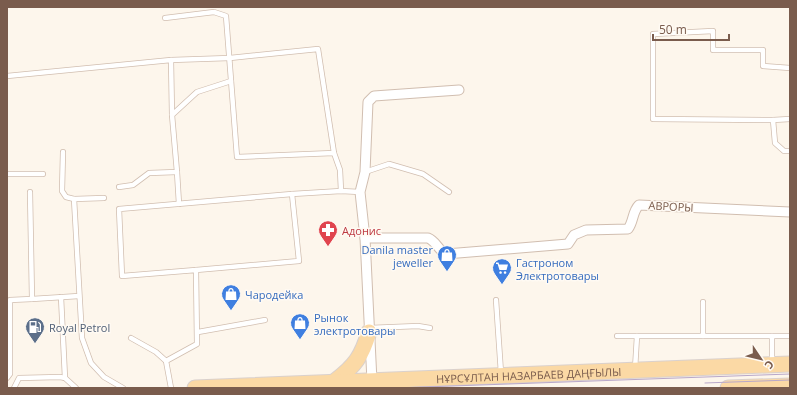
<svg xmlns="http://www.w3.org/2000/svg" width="797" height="395" font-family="'Open Sans',sans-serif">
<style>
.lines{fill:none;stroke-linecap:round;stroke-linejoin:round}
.service-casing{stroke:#d1beb0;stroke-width:6}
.minor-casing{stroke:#d1beb0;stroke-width:11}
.primary-casing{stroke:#dad1cd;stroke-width:17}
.service{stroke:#fff;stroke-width:4.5}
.minor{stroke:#fff;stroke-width:9}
.primary{stroke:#fbd9a5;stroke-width:15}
.tram{stroke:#b9a8c9;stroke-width:1}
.labels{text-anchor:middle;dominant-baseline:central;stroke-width:3;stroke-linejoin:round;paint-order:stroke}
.street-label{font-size:11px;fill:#7a5c4d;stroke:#fffaf3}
.health-label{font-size:11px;fill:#be3a42;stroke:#fffaf3;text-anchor:start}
.shop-label{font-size:11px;fill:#366cbe;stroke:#fffaf3;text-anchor:start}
.service-label{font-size:11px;fill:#4e5e75;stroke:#fffaf3;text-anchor:start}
</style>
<rect width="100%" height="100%" fill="#fdf6ec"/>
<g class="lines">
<defs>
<g id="service">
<polyline points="165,18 214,12 226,16 237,157 334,153 340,170 341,191"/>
<polyline points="171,60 230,58 318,49 334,153"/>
<polyline points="790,68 763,66 763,50 713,50 713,31 653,34 653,119 773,120 790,119"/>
<polyline points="7,76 171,60 172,115"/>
<polyline points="773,120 775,143 784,151 790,151"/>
<polyline points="63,152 62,191 66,197 74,199"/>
<polyline points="177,172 179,204"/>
<polyline points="365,172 389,164 423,174 449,192"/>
<polyline points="7,174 43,174"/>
<polyline points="119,187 133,185 149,173 177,172 172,115 197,92 231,81"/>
<polyline points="104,198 74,199 82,338 91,363 104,377 123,388"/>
<polyline points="196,270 299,261 292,194"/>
<polyline points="61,297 65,378"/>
<polyline points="32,299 79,296"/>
<polyline points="496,300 501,373"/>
<polyline points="703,302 703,336"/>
<polyline points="369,328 418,326 430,328"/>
<polyline points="198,332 265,320"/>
<polyline points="617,336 790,336"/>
<polyline points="131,338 156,352 166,361"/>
<polyline points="772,363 772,336"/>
<polyline points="635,369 637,336"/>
<polyline points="7,378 10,374 10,300 32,299 30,192"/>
<polyline points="14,388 19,378 60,377 65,378 76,388"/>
<polyline points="171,388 166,361 197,344 196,270 122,276 119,209 292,194 341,191 360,192"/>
</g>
<g id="minor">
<path d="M 365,238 L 428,238 C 436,241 438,250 446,254 L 568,244 L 574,235 L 586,230 L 628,229 C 634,221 632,212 639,205 L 790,212"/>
<polyline points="372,381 365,238 360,192 365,172 368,102 374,96 459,90"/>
</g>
<g id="primary">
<path d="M 335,381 C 355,366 362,356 369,332"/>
<path id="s1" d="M 195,388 L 790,364"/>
<polyline points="728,388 790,386"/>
</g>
</defs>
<use href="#service" class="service-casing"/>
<use href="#minor" class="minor-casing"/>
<use href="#primary" class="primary-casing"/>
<use href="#service" class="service"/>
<use href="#minor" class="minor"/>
<use href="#primary" class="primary"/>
<g class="tram">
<polyline points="705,383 790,380"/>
<polyline points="396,388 790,374"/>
</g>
</g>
<defs>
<symbol id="pharmacy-pin" viewBox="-11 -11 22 30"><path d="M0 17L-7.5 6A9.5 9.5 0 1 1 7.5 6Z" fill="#e0444e" stroke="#fffaf3"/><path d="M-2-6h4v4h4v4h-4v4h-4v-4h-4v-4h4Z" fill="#fff"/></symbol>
<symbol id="shop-pin" viewBox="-11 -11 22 30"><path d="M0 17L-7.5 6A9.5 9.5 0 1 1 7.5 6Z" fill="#3f7fe0" stroke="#fffaf3"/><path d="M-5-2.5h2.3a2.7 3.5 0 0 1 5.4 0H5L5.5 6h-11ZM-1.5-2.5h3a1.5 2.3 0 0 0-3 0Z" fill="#fff"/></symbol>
<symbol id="supermarket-pin" viewBox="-11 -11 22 30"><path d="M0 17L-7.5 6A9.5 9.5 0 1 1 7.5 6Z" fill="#3f7fe0" stroke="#fffaf3"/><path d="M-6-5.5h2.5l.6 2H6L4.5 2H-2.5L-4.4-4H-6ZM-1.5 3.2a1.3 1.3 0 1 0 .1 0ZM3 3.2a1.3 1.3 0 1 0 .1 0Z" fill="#fff"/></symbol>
<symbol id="fuel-pin" viewBox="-11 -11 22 30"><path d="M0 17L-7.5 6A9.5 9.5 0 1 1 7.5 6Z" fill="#5c6f8a" stroke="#fffaf3"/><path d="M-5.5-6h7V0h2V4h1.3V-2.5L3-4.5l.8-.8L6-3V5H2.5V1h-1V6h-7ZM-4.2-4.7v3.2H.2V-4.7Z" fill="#fff"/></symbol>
</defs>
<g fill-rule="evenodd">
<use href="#pharmacy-pin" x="317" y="219" width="22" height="30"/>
<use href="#shop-pin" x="436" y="244" width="22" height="30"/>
<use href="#supermarket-pin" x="491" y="257" width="22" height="30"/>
<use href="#shop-pin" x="220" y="283" width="22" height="30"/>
<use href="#shop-pin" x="289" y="312" width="22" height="30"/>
<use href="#fuel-pin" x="24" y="316" width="22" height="30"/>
</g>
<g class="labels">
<g class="street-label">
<text transform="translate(671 206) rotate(3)">АВРОРЫ</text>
<text stroke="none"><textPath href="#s1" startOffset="334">НҰРСҰЛТАН НАЗАРБАЕВ ДАҢҒЫЛЫ</textPath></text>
</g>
<g class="health-label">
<text x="342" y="230">Адонис</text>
</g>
<g class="shop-label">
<text x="433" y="249" text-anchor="end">Danila master<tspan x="433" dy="13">jeweller</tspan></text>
<text x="516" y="262">Гастроном<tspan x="516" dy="13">Электротовары</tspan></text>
<text x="245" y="294">Чародейка</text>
<text x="314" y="317">Рынок<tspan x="314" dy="13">электротовары</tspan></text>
</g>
<g class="service-label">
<text x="49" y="327">Royal Petrol</text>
</g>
</g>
<rect width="797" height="395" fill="none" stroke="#7a5c4d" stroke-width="16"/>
<g transform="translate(761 359) rotate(125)" stroke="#fffaf3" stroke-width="3" paint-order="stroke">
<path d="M0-3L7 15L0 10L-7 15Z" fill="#7a5c4d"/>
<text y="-6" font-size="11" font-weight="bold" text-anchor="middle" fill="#7a5c4d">С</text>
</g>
<path d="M653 34v6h76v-6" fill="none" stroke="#7a5c4d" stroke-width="2"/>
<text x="659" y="34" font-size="12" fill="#7a5c4d" stroke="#fffaf3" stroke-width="3" paint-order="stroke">50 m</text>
</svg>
